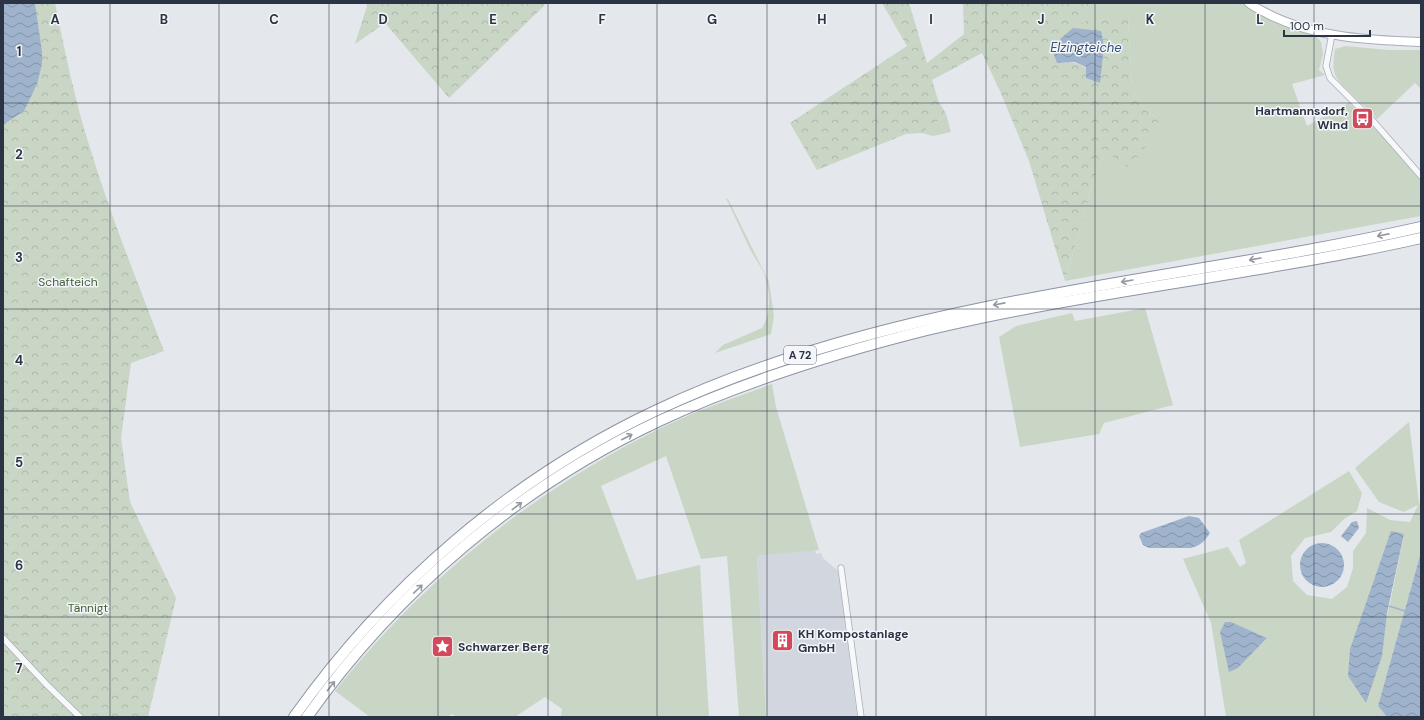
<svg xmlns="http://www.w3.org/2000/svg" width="1424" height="720" font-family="'DM Sans',sans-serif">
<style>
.built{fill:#d2d6de}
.green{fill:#c9d6c5;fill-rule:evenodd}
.forest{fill:url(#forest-crowns);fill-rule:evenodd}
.water{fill:url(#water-waves)}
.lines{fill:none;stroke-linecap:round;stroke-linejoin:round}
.stream{stroke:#9fb4cc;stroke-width:1.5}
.minor-casing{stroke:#a9aeb7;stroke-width:7}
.secondary-casing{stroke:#a9aeb7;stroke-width:10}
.motorway-casing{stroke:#8b94a3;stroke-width:12}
.minor{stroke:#f7f8fa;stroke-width:5.5}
.secondary{stroke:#fff;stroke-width:8}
.motorway{stroke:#fff;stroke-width:10}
.oneway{stroke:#959aa2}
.grid{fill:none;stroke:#2b3445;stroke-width:1;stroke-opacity:0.55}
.labels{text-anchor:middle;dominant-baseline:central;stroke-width:3;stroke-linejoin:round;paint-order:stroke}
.shield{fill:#f4f6f9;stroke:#676e7b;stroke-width:1}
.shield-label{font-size:11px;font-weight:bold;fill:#2b3445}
.poi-label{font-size:12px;font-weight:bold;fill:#2b3445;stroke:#f4f6f9;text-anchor:start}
.park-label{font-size:12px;fill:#3f6138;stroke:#f4f6f9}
.water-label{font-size:13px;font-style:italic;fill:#34527a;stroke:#f4f6f9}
.grid-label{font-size:13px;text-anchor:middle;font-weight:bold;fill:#2b3445;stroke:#f4f6f9;stroke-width:3;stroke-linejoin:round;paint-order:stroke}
</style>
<defs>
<pattern id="forest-crowns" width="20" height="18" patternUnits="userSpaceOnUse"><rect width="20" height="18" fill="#c9d6c5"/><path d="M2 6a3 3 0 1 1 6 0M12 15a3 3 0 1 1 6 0" fill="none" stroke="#adb8ab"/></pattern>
<pattern id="water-waves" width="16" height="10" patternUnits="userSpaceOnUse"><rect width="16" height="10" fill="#9fb4cc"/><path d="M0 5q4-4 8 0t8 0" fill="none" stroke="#8293a7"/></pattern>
</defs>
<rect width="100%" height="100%" fill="#e4e7ec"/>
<polygon class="built" points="815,550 816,554 821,553 823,558 838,571 857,717 768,717 766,714 757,556"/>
<g class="green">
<polygon points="1090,3 1244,3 1275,22 1315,35 1321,42 1323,54 1319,70 1325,75 1292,84 1307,126 1349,103 1385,139 1421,181 1421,216 1065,281 1094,180 1106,151 1157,118 1142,107 1132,89 1128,16 1073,28"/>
<path d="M 1346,46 L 1388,50 L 1421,50 L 1421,89 L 1415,83 L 1377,119 C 1368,107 1338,85 1335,74 C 1332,66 1334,58 1335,49 Z"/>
<polygon points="946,114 951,132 933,136 922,133"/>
<path d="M 726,198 L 728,199 L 769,282 L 774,316 L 771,334 L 715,353 L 723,345 L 762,328 C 772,313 770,289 764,273 C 760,265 754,257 750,249 C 742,232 734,215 726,198 Z"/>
<polygon points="1145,308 1173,405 1104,423 1099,434 1020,447 999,337 1016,326 1072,313 1075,321"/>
<path d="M 772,384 L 776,407 L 819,550 L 757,556 L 766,717 L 739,717 L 727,556 L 701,559 L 666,456 L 601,486 L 637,580 L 700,565 L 709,717 L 561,717 L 562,709 L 545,697 L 515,717 L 458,717 L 452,714 L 447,717 L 370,717 L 335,691 C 425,578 535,489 665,426 C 700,409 736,397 772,384 Z"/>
<path d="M 1409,422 L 1419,503 L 1421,504 L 1421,552 L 1378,706 L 1387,717 L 1226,717 L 1211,623 L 1183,559 L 1228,547 L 1240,567 L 1246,563 L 1239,540 L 1349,471 L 1362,493 L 1357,511 L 1344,519 L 1331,532 L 1305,538 L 1291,556 L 1293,581 L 1307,595 L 1332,599 L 1347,587 L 1353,568 L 1353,551 L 1366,533 L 1367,508 L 1390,520 L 1410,522 L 1418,505 L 1404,512 L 1379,502 L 1355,468 ZM 1391,531 L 1404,535 L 1390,603 L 1366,702 L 1348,676 ZM 1231,622 L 1267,638 L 1238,668 Z"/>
</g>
<g class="forest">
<path d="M 3,3 L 55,3 C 65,52 75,101 90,148 C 111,217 138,284 164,351 L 131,363 L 121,438 L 130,502 L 176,598 L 148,717 L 3,717 Z"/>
<polygon points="368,3 543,3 545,5 449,98 385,23 355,44"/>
<path d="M 882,3 L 909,3 L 927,63 L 964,34 L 963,5 L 965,3 L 1090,3 L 1074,27 L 1101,14 L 1128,16 L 1132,89 L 1142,107 L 1157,118 L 1159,129 L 1129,168 L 1106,151 L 1094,180 L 1065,281 L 1029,161 L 1000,91 L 982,53 L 932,80 L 938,100 L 946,114 L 922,133 L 906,134 L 817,170 L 790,123 L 907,46 ZM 1061,38 L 1100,83 C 1084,65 1082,61 1057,63 Z"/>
</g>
<g class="water">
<polygon points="3,3 35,3 42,52 42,64 37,84 24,111 3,125"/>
<polygon points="1073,28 1101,31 1104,45 1100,83 1086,78 1086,67 1075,62 1057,63 1053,52 1061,38"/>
<path d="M 1189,516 L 1199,518 L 1210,533 C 1204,542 1201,545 1191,548 L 1149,548 L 1143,545 L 1139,536 L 1141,533 Z"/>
<polygon points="1357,521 1359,528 1348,542 1341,536 1352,522"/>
<polygon points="1391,531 1404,534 1387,613 1382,656 1366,703 1348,676 1350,649"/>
<circle cx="1322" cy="565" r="22"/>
<polygon points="1421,552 1421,717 1387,717 1378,706"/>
<polygon points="1225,622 1231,622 1267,638 1238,668 1229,672 1220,632"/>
</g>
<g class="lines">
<polyline class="stream" points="1389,606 1405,611"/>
<defs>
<g id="minor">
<polyline points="1332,34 1326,66 1330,78 1373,121 1421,176"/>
<polyline points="841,568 861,717"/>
<polyline points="3,638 47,685 80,717"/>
</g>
<path id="secondary" d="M 1249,3 C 1255,8 1263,11 1270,15 C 1317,38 1370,40 1421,42"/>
<g id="motorway">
<path d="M 294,717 C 386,587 511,479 655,411 C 758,362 870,331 982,308 C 1128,277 1276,260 1421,227"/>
<path d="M 307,717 C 396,591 520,486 659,421 C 745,381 835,353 927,330 C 1090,291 1257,275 1421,238"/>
</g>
</defs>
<use href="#minor" class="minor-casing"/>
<use href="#secondary" class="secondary-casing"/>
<use href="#motorway" class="motorway-casing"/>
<use href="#minor" class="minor"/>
<use href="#secondary" class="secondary"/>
<use href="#motorway" class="motorway"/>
</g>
<defs><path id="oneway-shaft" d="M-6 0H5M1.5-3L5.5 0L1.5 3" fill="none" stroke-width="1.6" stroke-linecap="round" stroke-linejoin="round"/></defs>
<g class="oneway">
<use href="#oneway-shaft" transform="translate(1383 235) rotate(169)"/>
<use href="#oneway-shaft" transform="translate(1255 259) rotate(170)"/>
<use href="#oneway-shaft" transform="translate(1127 281) rotate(170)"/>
<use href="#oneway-shaft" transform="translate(999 304) rotate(169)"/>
<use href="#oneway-shaft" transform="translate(627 437) rotate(-27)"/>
<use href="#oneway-shaft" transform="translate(517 506) rotate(-37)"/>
<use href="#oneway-shaft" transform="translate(418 589) rotate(-44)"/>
<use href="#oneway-shaft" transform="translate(331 686) rotate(-52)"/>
</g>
<path class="grid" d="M 110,3 L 110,717M 219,3 L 219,717M 329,3 L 329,717M 438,3 L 438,717M 548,3 L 548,717M 657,3 L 657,717M 767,3 L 767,717M 876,3 L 876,717M 986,3 L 986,717M 1095,3 L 1095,717M 1205,3 L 1205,717M 1314,3 L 1314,717M 3,103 L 1421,103M 3,206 L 1421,206M 3,309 L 1421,309M 3,411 L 1421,411M 3,514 L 1421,514M 3,617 L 1421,617"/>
<defs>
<symbol id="bus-square" viewBox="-11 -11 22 22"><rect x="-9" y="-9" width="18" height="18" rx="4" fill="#d1495b" stroke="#f4f6f9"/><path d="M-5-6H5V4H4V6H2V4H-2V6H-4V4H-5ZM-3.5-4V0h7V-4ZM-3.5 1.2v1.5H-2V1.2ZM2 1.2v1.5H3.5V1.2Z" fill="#fff"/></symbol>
<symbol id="building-square" viewBox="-11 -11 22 22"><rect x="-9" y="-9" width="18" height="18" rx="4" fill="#d1495b" stroke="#f4f6f9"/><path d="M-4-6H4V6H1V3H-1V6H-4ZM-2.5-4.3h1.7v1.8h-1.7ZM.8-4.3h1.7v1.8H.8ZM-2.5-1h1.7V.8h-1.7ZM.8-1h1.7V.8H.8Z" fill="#fff"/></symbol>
<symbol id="sight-square" viewBox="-11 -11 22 22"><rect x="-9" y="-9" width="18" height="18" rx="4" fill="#d1495b" stroke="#f4f6f9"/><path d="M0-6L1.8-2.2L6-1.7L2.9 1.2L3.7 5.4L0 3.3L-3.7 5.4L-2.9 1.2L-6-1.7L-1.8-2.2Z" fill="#fff"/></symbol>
</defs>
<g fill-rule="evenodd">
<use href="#bus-square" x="1350" y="106" width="25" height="25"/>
<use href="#building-square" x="770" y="628" width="25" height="25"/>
<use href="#sight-square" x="430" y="634" width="25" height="25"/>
</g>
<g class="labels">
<rect class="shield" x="784" y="346" width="32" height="18" rx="3"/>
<g class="shield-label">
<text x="800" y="355">A 72</text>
</g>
<g class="poi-label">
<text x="1348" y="111" text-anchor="end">Hartmannsdorf,<tspan x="1348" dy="14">Wind</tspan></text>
<text x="798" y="634">KH Kompostanlage<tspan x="798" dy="14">GmbH</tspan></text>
<text x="458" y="647">Schwarzer Berg</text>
</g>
<g class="park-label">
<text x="68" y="282">Schafteich</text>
<text x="88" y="608">Tännigt</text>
</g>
<g class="water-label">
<text x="1086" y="47">Elzingteiche</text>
</g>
</g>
<g class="grid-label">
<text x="55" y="24">A</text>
<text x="164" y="24">B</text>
<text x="274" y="24">C</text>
<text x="383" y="24">D</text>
<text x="493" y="24">E</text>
<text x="602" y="24">F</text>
<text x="712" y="24">G</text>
<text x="822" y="24">H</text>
<text x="931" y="24">I</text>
<text x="1041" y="24">J</text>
<text x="1150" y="24">K</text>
<text x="1260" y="24">L</text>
<text x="19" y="56">1</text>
<text x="19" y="159">2</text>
<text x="19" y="262">3</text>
<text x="19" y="365">4</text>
<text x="19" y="467">5</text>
<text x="19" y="570">6</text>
<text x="19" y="673">7</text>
</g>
<rect width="1424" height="720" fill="none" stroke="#2b3445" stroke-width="8"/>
<path d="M1284 30v6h86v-6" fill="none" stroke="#2b3445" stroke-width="2"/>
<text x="1290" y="30" font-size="12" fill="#2b3445" stroke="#f4f6f9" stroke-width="3" paint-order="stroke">100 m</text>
</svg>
